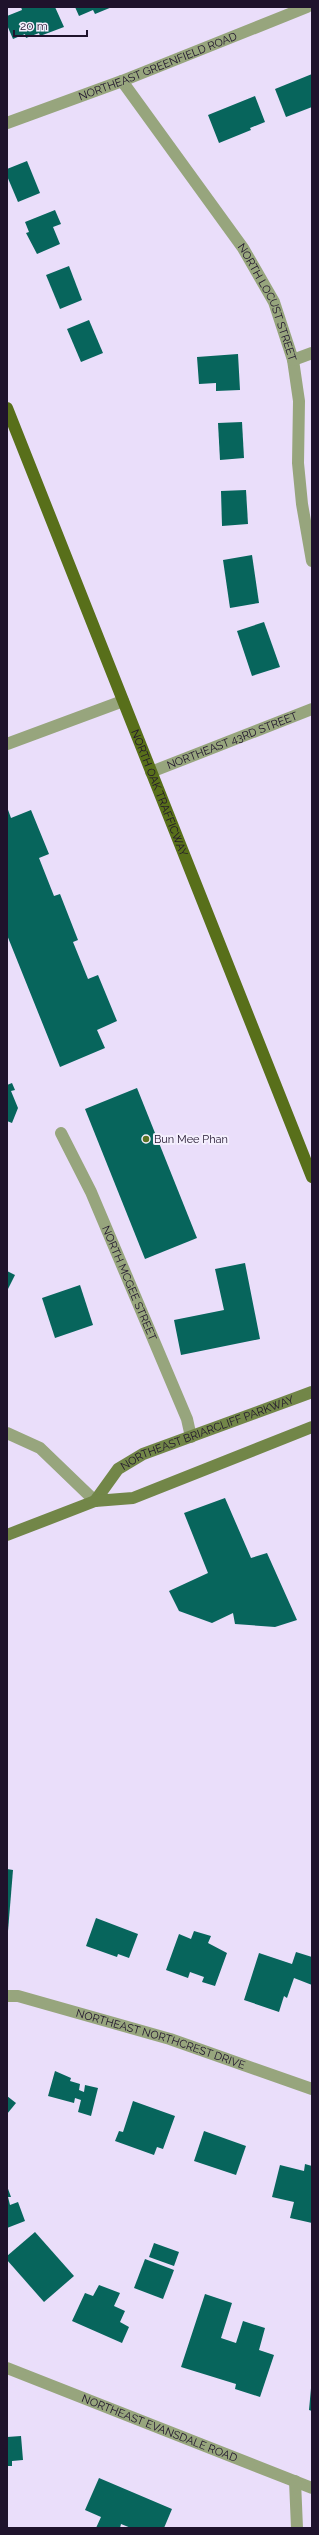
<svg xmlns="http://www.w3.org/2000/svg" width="319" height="2535" font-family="Raleway,sans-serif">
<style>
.building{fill:#07655c}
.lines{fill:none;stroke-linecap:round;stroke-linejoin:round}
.street{stroke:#97a57d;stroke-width:12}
.secondary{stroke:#728648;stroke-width:12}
.primary{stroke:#586f1a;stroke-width:12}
.poi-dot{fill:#5d7324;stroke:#f4effd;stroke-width:1.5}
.labels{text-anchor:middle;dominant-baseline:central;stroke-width:4;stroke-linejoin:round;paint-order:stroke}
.street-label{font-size:11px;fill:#1f132c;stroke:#f4effd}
.poi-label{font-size:11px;fill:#1f132c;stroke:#f4effd;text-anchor:start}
</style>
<rect width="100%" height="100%" fill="#eadefa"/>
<g class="building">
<polygon points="21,7 55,7 64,27 40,36 39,33 26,38 25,34 13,39 7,25 7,16 22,10"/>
<polygon points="75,7 112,7 95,14 93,10 79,16"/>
<polygon points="312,74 312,107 286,117 275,89"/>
<polygon points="255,96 265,122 250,128 251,130 219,143 208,115"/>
<polygon points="27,161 40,193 18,202 7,176 7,169"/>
<polygon points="55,210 61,224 53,227 60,244 37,254 26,233 29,232 25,222"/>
<polygon points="69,266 82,300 60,309 46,275"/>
<polygon points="89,320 103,353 81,362 67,329"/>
<polygon points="238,354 240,390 216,391 216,383 199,384 197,357"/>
<polygon points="242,422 244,458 220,460 218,423"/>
<polygon points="246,490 248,524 222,526 221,491"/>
<polygon points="252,555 259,603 230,608 223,560"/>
<polygon points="264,622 280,667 252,676 237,631"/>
<polygon points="7,807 11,818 31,810 49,854 39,858 54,896 60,894 78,940 73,942 88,979 98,975 117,1021 97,1030 105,1048 60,1067 7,935"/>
<polygon points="12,1083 15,1090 11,1091 18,1108 12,1123 7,1121 7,1085"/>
<polygon points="137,1088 197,1238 145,1259 85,1109"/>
<polygon points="245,1263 260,1339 181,1355 174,1320 224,1310 215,1269"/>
<polygon points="7,1271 15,1275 7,1291"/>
<polygon points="80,1285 93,1325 55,1338 42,1298"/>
<polygon points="225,1498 251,1558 267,1553 297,1620 275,1627 235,1624 233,1613 212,1623 179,1611 169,1591 208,1573 184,1513"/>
<polygon points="7,1869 13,1870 8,1931 7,1931"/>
<polygon points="96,1918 138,1934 129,1958 118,1954 117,1957 86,1946"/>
<polygon points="194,1931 211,1936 208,1943 227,1953 215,1986 202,1982 204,1977 190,1972 188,1978 166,1970 179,1934 191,1939"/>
<polygon points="296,1952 312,1957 312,1985 294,1978 287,1998 284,1996 279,2012 244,2000 259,1953 292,1964"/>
<polygon points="55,2071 71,2078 70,2081 80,2084 79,2090 84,2092 85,2085 98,2088 91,2116 78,2112 81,2100 75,2098 74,2103 48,2096"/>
<polygon points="7,2096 16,2103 7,2114"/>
<polygon points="133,2101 175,2116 163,2149 157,2147 154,2155 115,2141 119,2131 123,2132"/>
<polygon points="204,2131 246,2146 236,2175 194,2161"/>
<polygon points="305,2164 312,2166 312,2223 290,2218 294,2202 272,2197 280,2165 304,2171"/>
<polygon points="7,2186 11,2197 8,2197 10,2205 18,2202 25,2221 7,2228"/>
<polygon points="35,2232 74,2276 44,2302 7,2260 7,2256"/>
<polygon points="154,2243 179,2252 174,2266 149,2257"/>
<polygon points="145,2259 174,2270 163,2299 134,2288"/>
<polygon points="99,2285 120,2293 114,2306 125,2311 120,2322 129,2327 122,2343 72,2321 85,2293 93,2296"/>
<polygon points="205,2294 232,2303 221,2338 236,2343 243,2321 265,2328 259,2350 274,2355 260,2397 235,2389 236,2384 181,2367"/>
<polygon points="311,2388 312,2388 312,2411 309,2410"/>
<polygon points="21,2436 23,2460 12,2461 12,2466 7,2466 7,2437"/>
<polygon points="99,2478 172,2509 164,2528 131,2528 121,2524 120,2528 96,2528 101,2517 85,2510"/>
</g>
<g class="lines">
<g class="street">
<path id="s1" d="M 122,81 L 243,248 L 274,302 L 293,360 L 299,401 L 298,463 L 302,504 L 312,561"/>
<path id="s2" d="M 7,123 L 122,81 L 307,7"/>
<polyline points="293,360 312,353"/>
<polyline points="7,744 123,701"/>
<path id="s3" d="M 151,772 L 312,709"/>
<path id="s4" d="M 61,1133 L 91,1192 L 187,1419 L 191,1437"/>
<polyline points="7,1433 40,1448 95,1501"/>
<path id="s5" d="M 7,1996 L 18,1996 L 170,2039 L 312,2089"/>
<path id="s6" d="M 7,2368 L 312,2488"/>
<polyline points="295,2481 297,2528"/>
</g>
<g class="secondary">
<path id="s7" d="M 95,1501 L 118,1469 L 143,1454 L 312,1392"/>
<polyline points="7,1535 95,1501 133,1498 312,1427"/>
</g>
<path class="primary" id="s8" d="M 7,408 L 312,1177"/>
</g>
<circle class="poi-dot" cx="146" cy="1139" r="4"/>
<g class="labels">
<g class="street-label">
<text stroke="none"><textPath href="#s2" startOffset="161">NORTHEAST GREENFIELD ROAD</textPath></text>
<text stroke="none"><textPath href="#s1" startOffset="266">NORTH LOCUST STREET</textPath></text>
<text stroke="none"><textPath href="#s3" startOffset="87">NORTHEAST 43RD STREET</textPath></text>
<text stroke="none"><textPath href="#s8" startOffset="414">NORTH OAK TRAFFICWAY</textPath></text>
<text stroke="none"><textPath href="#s4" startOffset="165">NORTH MCGEE STREET</textPath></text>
<text stroke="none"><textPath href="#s7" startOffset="136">NORTHEAST BRIARCLIFF PARKWAY</textPath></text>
<text stroke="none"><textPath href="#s5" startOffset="160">NORTHEAST NORTHCREST DRIVE</textPath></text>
<text stroke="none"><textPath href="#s6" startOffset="164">NORTHEAST EVANSDALE ROAD</textPath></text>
</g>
<g class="poi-label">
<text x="154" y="1139">Bun Mee Phan</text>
</g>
</g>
<rect width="319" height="2535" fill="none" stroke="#1f132c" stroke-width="16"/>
<path d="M14 30v6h73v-6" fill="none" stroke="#1f132c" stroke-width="2"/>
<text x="20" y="30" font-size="12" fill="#1f132c" stroke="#f4effd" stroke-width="3" paint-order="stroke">20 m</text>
</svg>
